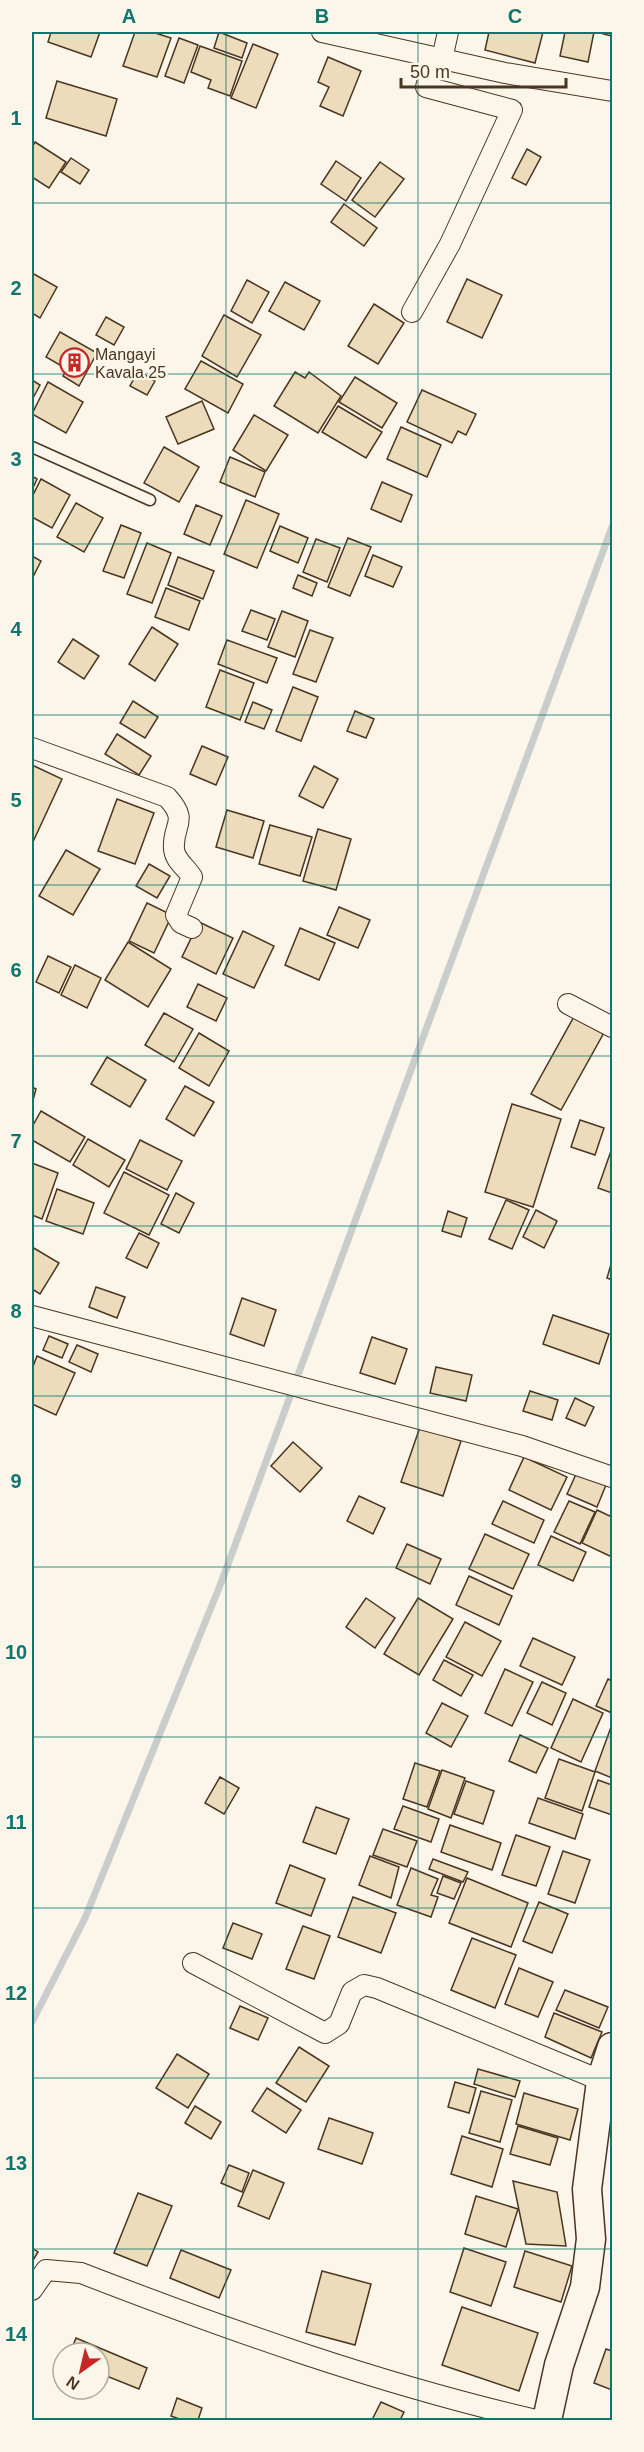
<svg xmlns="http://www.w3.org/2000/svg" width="644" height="2452" font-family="Helvetica,sans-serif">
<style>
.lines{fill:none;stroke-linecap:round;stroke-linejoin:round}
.stream{stroke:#c9cecd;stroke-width:7}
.building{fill:#ecdcbc;stroke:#4a3520;stroke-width:1.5}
.lane-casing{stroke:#4a3520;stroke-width:13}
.street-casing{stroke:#4a3520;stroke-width:22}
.secondary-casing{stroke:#4a3520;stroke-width:31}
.lane{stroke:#fbf6e9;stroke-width:10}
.street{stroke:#fbf6e9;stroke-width:20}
.secondary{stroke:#fbf6e9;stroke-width:28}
.grid{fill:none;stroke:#0f766e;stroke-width:1.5;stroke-opacity:0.55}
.labels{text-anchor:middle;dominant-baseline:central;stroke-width:4.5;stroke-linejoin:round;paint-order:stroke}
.poi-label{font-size:16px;fill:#4a3520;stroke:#fbf6e9;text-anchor:start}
.neatline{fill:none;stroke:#0f766e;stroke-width:2}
.grid-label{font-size:20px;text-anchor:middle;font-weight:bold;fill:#0f766e}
</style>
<rect width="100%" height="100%" fill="#fbf6e9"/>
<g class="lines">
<polyline class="stream" points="32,2022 85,1918 221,1583 612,527"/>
</g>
<g class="building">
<polygon points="51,32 100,32 91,57 48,42"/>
<polygon points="135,32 152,32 171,38 157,77 123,66"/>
<polygon points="219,32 247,43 242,58 214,48"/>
<polygon points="489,32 543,32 535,63 485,50"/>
<polygon points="565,32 594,32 588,62 560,56"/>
<polygon points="603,32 612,32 612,36 603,34"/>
<polygon points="179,38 198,45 184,83 165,76"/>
<polygon points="253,44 278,54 256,108 231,98"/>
<polygon points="200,46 242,61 230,96 208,88 211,80 191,72"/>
<polygon points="328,57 361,71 343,116 320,106 329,87 318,82"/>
<polygon points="57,81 117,99 106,136 46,118"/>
<polygon points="35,142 66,162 49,188 32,177 32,148"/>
<polygon points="527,149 541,157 526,185 512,178"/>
<polygon points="71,158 89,170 80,184 61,172"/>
<polygon points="336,161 361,178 346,201 321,184"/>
<polygon points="380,162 404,179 375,217 352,200"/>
<polygon points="344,204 377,228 364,246 331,222"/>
<polygon points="32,273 57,287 40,318 32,313"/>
<polygon points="467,279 502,295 482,338 447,322"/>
<polygon points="247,280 269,292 252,323 231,311"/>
<polygon points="285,282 320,301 304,330 269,311"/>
<polygon points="374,304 404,323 378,364 348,346"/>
<polygon points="224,315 261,335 237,377 202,356"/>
<polygon points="106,317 124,327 114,345 96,335"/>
<polygon points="60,332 97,353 79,386 63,376 67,369 46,357"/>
<polygon points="201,361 243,384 228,413 185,389"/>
<polygon points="138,371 155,381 147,395 130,386"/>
<polygon points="295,372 305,378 309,372 341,396 318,433 274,406"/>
<polygon points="355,377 397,403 382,428 339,402"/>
<polygon points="32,380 40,385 32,400"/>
<polygon points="48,382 83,402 66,433 32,414"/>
<polygon points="422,390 476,414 466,435 458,431 452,443 407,422"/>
<polygon points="202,401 214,429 178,444 166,417"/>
<polygon points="338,406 382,432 366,458 322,432"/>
<polygon points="254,415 288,435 266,471 233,450"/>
<polygon points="401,427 441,445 427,477 387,459"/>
<polygon points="164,447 199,467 179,502 144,483"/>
<polygon points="230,457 265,472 255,497 220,482"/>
<polygon points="32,476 37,479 32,490"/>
<polygon points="41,479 70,495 52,528 32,517 32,497"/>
<polygon points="382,482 412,495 401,522 371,509"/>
<polygon points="246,500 279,514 257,568 224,554"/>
<polygon points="76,503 103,518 84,552 57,537"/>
<polygon points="196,505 222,516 210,545 184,534"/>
<polygon points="121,525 141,533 124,578 103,571"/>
<polygon points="280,526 308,538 298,563 270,551"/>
<polygon points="348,538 371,547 350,596 328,587"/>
<polygon points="316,539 340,548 327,582 303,572"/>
<polygon points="147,543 171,553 152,603 127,594"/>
<polygon points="373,555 402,567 393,587 365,576"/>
<polygon points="32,556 41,561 32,579"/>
<polygon points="178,557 214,571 203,599 168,585"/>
<polygon points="298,575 317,583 312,596 293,588"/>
<polygon points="166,588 200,601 189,630 155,617"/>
<polygon points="251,610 275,619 267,640 242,631"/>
<polygon points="282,611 308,621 295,657 268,647"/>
<polygon points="152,627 178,644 155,681 129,664"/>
<polygon points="310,630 333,638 316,682 293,674"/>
<polygon points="73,639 99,656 84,679 58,662"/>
<polygon points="227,640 277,658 267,683 218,664"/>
<polygon points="220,670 254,683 240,720 206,707"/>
<polygon points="293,687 318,697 301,741 276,731"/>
<polygon points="133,701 158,717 145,738 120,723"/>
<polygon points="253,702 272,710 264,729 245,722"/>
<polygon points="355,711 374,719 366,738 347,731"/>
<polygon points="117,734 151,756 139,775 105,754"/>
<polygon points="202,746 228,757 216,785 190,774"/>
<polygon points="32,765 62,779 32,844"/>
<polygon points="314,766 338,779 323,808 299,796"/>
<polygon points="117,799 154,813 135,864 98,851"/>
<polygon points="227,810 264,821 253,858 216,847"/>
<polygon points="270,825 312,837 300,876 259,864"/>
<polygon points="318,829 351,839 336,890 303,881"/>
<polygon points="66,850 100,869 73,915 39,896"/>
<polygon points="149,864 170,876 157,898 136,886"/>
<polygon points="147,903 172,915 154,953 129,941"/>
<polygon points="339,907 370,920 358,948 327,935"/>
<polygon points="199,922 233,938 216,974 182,957"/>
<polygon points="300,928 335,943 319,980 285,965"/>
<polygon points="243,931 274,946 254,988 223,974"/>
<polygon points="128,942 171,969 148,1007 105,980"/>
<polygon points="48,956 71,967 59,993 36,982"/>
<polygon points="75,965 101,978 87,1008 61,995"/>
<polygon points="198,984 227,998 216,1021 187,1007"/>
<polygon points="164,1013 193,1029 174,1062 145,1045"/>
<polygon points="576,1013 606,1029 561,1110 531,1094"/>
<polygon points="199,1033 229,1051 209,1086 179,1068"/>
<polygon points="107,1057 146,1080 130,1107 91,1084"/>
<polygon points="185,1086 214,1102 194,1136 166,1119"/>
<polygon points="32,1087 36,1089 32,1104"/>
<polygon points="512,1104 561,1119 533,1207 485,1192"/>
<polygon points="41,1111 85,1137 70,1162 32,1140 32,1127"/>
<polygon points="580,1120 604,1128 595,1155 571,1147"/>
<polygon points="88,1139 125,1160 109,1187 73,1165"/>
<polygon points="140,1140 182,1161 167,1190 126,1169"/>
<polygon points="612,1148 612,1193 598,1188"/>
<polygon points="32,1163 58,1173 42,1219 32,1215"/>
<polygon points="124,1172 169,1195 149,1235 104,1213"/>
<polygon points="57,1189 94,1203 83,1234 46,1221"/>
<polygon points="176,1193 194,1203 179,1233 161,1224"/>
<polygon points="506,1200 529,1210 512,1249 489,1239"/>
<polygon points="536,1210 557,1221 544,1248 523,1237"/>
<polygon points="448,1211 467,1218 461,1237 442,1231"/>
<polygon points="139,1233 159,1243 147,1268 126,1258"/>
<polygon points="32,1247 59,1263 40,1294 32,1289"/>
<polygon points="612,1261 612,1280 607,1278"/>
<polygon points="96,1287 125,1297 117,1318 89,1307"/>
<polygon points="242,1298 276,1310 264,1346 230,1334"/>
<polygon points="553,1315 609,1334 599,1364 543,1344"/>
<polygon points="49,1336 68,1344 62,1358 43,1350"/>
<polygon points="372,1337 407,1349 395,1384 360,1373"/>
<polygon points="77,1345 98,1354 91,1372 69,1362"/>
<polygon points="37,1356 75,1373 56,1415 32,1404 32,1369"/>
<polygon points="436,1367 472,1375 466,1401 430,1393"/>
<polygon points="530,1391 558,1400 552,1420 523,1411"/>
<polygon points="575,1398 594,1407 585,1426 566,1418"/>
<polygon points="420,1427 461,1441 443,1496 401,1482"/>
<polygon points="293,1442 322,1468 300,1492 271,1466"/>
<polygon points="524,1457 567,1477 551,1510 509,1490"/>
<polygon points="577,1472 606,1485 597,1507 567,1494"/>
<polygon points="359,1496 385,1508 373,1534 347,1521"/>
<polygon points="503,1501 544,1520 534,1543 492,1524"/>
<polygon points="569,1501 595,1512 580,1544 554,1532"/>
<polygon points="597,1510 612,1517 612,1557 582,1543"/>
<polygon points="485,1534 529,1554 513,1589 469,1569"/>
<polygon points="551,1536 586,1552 573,1581 538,1565"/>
<polygon points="407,1544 441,1559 430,1584 396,1568"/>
<polygon points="469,1576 512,1596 499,1625 456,1605"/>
<polygon points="366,1598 395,1618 375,1648 346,1627"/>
<polygon points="418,1598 453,1619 419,1675 384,1654"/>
<polygon points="465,1622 501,1641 482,1676 446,1657"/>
<polygon points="533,1638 575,1657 562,1685 520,1666"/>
<polygon points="444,1660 473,1675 461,1696 433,1680"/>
<polygon points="505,1669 533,1682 512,1726 485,1713"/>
<polygon points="608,1679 612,1681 612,1713 596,1706"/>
<polygon points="542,1682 566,1693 552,1725 527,1713"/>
<polygon points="573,1699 603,1713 581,1762 551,1748"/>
<polygon points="442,1703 468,1716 451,1747 426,1733"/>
<polygon points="611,1727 612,1728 612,1778 595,1771"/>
<polygon points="520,1735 548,1748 536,1773 509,1761"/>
<polygon points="559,1759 595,1772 582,1811 545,1798"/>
<polygon points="415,1763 440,1771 427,1807 403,1799"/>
<polygon points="442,1770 465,1778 451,1818 428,1809"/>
<polygon points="220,1777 239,1788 224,1814 205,1803"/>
<polygon points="598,1780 612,1785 612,1815 589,1807"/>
<polygon points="466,1781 494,1791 483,1824 454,1814"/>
<polygon points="538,1798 583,1814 575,1839 529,1823"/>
<polygon points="403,1806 439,1819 431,1842 394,1829"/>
<polygon points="316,1807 349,1819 336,1854 303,1842"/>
<polygon points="450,1825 501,1843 492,1870 441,1852"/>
<polygon points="383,1829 417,1841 407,1867 373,1855"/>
<polygon points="516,1835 550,1847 536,1886 502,1875"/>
<polygon points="563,1851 590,1860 575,1903 548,1894"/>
<polygon points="370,1856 399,1867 391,1898 359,1885"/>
<polygon points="433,1859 468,1872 463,1882 429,1869"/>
<polygon points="290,1865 325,1879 311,1916 276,1903"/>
<polygon points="411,1868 438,1879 431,1895 438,1897 431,1917 397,1905"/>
<polygon points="443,1876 461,1883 454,1899 437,1893"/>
<polygon points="467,1878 528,1903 511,1947 449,1923"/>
<polygon points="353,1897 396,1913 381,1953 338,1937"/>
<polygon points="539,1902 568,1914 552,1953 523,1941"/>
<polygon points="233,1923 262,1934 252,1959 223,1948"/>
<polygon points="303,1926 330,1936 314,1979 286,1969"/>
<polygon points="472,1938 516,1955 495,2008 451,1990"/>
<polygon points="519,1968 553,1982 538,2017 505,2004"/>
<polygon points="565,1990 608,2007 599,2028 556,2010"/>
<polygon points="240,2006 268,2018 258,2040 230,2028"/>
<polygon points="554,2013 602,2032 591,2058 545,2037"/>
<polygon points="299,2047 329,2066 306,2102 276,2083"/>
<polygon points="177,2054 209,2074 188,2108 156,2088"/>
<polygon points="478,2069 520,2081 515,2097 474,2084"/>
<polygon points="455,2082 476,2088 469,2113 448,2107"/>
<polygon points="267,2088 301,2110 286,2133 252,2111"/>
<polygon points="481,2091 512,2100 500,2142 469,2133"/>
<polygon points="524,2093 578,2109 570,2140 516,2124"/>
<polygon points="195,2106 221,2122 211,2139 185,2123"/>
<polygon points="329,2118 373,2133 362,2164 318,2149"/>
<polygon points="518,2126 558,2138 550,2165 510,2154"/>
<polygon points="462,2136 503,2149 492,2187 451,2174"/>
<polygon points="229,2165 249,2173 242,2192 221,2183"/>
<polygon points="253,2170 284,2183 269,2219 238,2206"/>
<polygon points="513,2181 557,2192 566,2246 526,2244"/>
<polygon points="138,2193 172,2206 147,2266 114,2253"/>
<polygon points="476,2196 518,2209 506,2247 465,2234"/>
<polygon points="32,2248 38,2252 32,2262"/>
<polygon points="464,2248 506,2262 491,2306 450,2292"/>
<polygon points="181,2250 231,2270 219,2298 170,2278"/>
<polygon points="525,2251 572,2266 561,2302 514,2287"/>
<polygon points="322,2271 371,2284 355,2345 306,2332"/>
<polygon points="462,2307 538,2333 519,2391 442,2365"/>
<polygon points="76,2338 147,2368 139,2389 99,2373 99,2353 70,2353"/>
<polygon points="606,2349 612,2351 612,2390 594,2383"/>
<polygon points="177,2398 202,2408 198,2420 182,2420 171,2416"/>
<polygon points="381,2402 404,2412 400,2420 372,2420"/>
</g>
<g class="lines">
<defs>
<polyline id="lane" points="32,447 150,500"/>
<g id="street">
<polyline points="322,32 505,73 612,91"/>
<polyline points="442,59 448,32"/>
<polyline points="412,312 450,244 512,110 426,87 434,57"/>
<path d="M 32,748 L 167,797 C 190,822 172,824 174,849 C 175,861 186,867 192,877 L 176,915 L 181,923 L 192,928"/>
<polyline points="568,1004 612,1027"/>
<polyline points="32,1316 522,1446 612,1477"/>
<polyline points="193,1963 325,2033 339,2024 352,1992 364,1985 377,1988 612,2085"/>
<path d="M 32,2290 L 46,2270 L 81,2273 C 231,2331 380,2384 536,2420"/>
</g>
<polyline id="secondary" points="547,2420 559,2365 585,2287 591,2239 587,2189 601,2081 612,2047"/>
</defs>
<use href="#lane" class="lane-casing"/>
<use href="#street" class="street-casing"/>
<use href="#secondary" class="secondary-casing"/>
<use href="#lane" class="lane"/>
<use href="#street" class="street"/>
<use href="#secondary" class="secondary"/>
</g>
<path class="grid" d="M 226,32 L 226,2420M 418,32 L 418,2420M 32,203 L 612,203M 32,374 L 612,374M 32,544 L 612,544M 32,715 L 612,715M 32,885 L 612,885M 32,1056 L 612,1056M 32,1226 L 612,1226M 32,1396 L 612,1396M 32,1567 L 612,1567M 32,1737 L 612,1737M 32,1908 L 612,1908M 32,2078 L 612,2078M 32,2249 L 612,2249"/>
<defs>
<symbol id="building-ring" viewBox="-11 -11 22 22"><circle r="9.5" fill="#fbf6e9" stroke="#c62828" stroke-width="1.5"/><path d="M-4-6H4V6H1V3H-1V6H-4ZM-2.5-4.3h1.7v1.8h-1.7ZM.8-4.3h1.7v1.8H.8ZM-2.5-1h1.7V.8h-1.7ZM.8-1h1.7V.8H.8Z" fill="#c62828"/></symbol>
</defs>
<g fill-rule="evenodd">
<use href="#building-ring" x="58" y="346" width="33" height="33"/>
</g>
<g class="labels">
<g class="poi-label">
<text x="95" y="354">Mangayi<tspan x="95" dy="18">Kavala 25</tspan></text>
</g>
</g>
<rect width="644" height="2452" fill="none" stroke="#fbf6e9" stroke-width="66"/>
<g transform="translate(81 2371) rotate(214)"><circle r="28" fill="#fbf6e9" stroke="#b4a999" stroke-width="1.5"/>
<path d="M0-4.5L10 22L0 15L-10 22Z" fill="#c62828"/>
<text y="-9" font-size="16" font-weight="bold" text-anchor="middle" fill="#4a3520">N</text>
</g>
<path d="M401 78v9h165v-9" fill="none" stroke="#4a3520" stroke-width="3"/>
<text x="410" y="78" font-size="18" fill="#4a3520" stroke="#fbf6e9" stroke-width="4.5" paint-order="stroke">50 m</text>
<rect x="33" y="33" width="578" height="2386" class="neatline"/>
<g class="grid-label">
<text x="129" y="23">A</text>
<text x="322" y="23">B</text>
<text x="515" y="23">C</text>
<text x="16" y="125">1</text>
<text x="16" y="295">2</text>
<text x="16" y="466">3</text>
<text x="16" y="636">4</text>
<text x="16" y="807">5</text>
<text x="16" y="977">6</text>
<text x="16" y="1148">7</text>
<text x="16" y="1318">8</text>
<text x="16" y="1488">9</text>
<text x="16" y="1659">10</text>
<text x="16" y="1829">11</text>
<text x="16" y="2000">12</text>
<text x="16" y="2170">13</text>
<text x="16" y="2341">14</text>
</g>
</svg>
